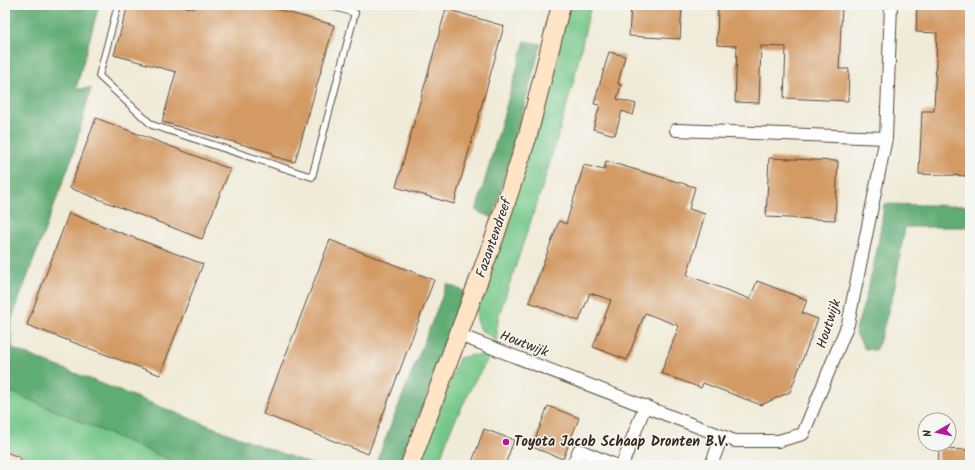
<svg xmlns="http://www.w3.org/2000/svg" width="975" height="470" font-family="Kalam,sans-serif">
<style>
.green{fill:#75c789;stroke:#587854}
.forest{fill:#60ac75;stroke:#4e6b4a}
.building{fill:#d39a64}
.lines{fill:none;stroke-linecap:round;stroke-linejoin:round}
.lane-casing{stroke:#56473a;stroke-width:8}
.street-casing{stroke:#56473a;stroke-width:14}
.secondary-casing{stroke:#56473a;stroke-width:20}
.lane{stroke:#fff;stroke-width:6}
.street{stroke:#fff;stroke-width:12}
.secondary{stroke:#ffe4c6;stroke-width:18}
.poi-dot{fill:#b5179e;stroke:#f6f6f2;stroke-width:1.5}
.labels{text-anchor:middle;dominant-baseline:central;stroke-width:3;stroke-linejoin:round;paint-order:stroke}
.street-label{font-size:14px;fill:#3b2a1e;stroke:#f6f6f2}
.poi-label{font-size:14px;font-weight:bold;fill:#3b2a1e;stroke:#f6f6f2;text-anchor:start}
</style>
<rect width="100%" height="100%" fill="#f6f6f2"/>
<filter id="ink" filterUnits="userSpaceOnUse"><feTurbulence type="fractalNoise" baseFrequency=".025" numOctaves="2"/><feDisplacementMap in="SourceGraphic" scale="8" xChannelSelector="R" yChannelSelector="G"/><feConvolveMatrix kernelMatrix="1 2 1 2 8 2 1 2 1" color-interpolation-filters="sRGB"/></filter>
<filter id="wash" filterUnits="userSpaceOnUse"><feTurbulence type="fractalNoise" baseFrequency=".012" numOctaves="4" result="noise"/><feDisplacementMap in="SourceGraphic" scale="16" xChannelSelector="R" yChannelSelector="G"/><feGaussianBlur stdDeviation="0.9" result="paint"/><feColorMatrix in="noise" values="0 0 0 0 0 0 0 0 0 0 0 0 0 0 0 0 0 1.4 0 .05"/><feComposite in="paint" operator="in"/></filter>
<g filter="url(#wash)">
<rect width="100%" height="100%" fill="#f0ebd8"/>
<g class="green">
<polygon points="569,5 591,5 573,84 544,182 499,315 497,327 497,341 482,331 478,326 476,312"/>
<polygon points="472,355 490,356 474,382 450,431 438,465 418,465 459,358"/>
<polygon points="5,389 182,465 36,465 5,453"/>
</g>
<g class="forest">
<polygon points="5,5 99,5 76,89 91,88 73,155 12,318 10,330 13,349 248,441 314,465 182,465 5,389"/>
<polygon points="525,41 541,44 493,218 476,211"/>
<path d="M 884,204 L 970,206 L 970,227 L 905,227 L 894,291 L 879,343 L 875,350 L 865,349 L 855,332 C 869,290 879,248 884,204 Z"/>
<polygon points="447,284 466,292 433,381 399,465 375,465"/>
</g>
<g id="blocks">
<g class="building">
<polygon points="128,5 180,5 194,9 195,5 261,5 334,25 295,162 272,156 273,153 162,122 176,72 114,55"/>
<polygon points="631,5 682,5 680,39 629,36"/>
<polygon points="718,5 842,5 839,69 849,69 848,101 784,98 786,47 761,46 759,103 735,102 737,46 717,45"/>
<polygon points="917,5 970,5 970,176 919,174 922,111 934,111 937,33 916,32"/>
<polygon points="446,9 504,26 454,204 396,187"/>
<polygon points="609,52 625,56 618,84 621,85 617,99 636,104 633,115 622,111 615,135 593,129 600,105 594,104"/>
<polygon points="96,118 230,169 202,239 70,188"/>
<polygon points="769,158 838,161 835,220 766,217"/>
<polygon points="606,161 695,187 689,209 705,214 687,275 750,299 757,281 807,300 802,313 818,319 790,392 761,405 703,383 701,388 661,373 679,326 645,313 627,360 593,347 611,300 590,293 579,321 529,302 559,221 566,224 584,165 604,170"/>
<polygon points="69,213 203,264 160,375 27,325"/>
<polygon points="330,240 434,280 368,454 263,414"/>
<polygon points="548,406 579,418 563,459 532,447"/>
<polygon points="484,429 514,440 505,465 471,465"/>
<polygon points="939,449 970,450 970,465 938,465"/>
</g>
</g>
</g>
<g filter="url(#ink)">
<use href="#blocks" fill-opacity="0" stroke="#56473a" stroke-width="1"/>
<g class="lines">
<defs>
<polyline id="lane" points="118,5 99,76 152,125 312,177 355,13 328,5"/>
<g id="street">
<polyline points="676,130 886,138"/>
<polyline points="459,335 735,441 778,441 803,434 848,324 886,138 891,5"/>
<polyline points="573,465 579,450 615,465"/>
<polyline points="622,465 645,406"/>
<polyline points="711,465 722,436"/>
</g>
<g id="secondary">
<polyline points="5,462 13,465"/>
<polyline points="410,465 495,236 528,135 561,5"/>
</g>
</defs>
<use href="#lane" class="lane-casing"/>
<use href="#street" class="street-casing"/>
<use href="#secondary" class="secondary-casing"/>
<use href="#lane" class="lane"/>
<use href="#street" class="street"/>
<use href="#secondary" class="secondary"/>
</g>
</g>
<circle class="poi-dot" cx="506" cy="442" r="4"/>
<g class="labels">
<g class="street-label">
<text transform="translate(494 238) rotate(-71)">Fazantendreef</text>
<text transform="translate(829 324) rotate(-72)">Houtwijk</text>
<text transform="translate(524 344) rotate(21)">Houtwijk</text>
</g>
<g class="poi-label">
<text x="514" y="442">Toyota Jacob Schaap Dronten B.V.</text>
</g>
</g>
<rect width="975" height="470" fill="none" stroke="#f6f6f2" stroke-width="20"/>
<g transform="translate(937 432) rotate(261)"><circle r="19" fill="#f6f6f2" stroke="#aba49d"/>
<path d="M0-3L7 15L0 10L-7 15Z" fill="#b5179e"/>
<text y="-6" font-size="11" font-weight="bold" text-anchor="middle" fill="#3b2a1e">N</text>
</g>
</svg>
